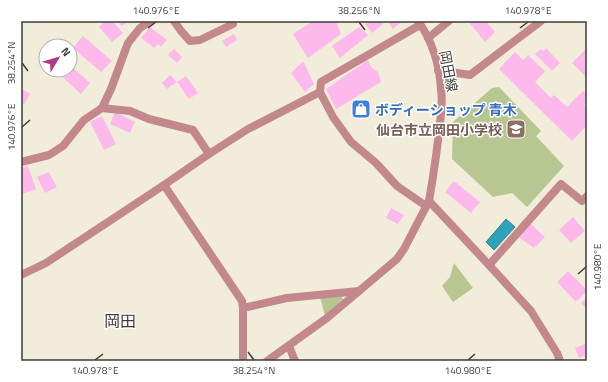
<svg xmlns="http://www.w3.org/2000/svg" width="608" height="382" font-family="'Titillium Web','Noto Sans JP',sans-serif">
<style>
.green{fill:#b8c691}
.water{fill:#2ea2b6;stroke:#338390}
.building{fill:#fdb9ec}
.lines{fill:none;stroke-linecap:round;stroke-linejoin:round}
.minor{stroke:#c3888b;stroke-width:8}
.tertiary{stroke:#c3888b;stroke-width:8}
.ticks{fill:none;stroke:#3f3c36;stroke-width:1.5}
.labels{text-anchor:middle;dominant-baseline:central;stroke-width:3;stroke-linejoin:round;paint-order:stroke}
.street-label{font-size:14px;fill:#3f3c36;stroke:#fff}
.shop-label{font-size:14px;font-weight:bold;fill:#366cbe;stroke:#fff;text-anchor:start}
.education-label{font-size:14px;font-weight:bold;fill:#785e54;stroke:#fff;text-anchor:end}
.quarter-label{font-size:16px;fill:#3f3c36;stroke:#fff}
.neatline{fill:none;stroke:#3f3c36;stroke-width:1.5}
.ticks-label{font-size:10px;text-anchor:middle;fill:#3f3c36}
</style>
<rect width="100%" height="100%" fill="#f2ecdb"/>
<g class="green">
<polygon points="499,87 541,131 536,136 564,166 527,207 512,193 493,197 452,159 453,122 492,88"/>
<polygon points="454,263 473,288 453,302 442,286 450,277"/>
<polygon points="340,295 343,299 325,316 320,297"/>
</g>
<polygon class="water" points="506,219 515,227 494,250 486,242"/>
<g class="building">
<polygon points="106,21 112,21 123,33 112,42 99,27"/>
<polygon points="119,21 130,21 121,26"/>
<polygon points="313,21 336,21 341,34 308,58 293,34"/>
<polygon points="368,21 381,21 383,24 372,33 365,24"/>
<polygon points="387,21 401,21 401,22 393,29"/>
<polygon points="468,21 486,21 495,32 485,42"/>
<polygon points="150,27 167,40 161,47 158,44 154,48 141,38"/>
<polygon points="359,27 368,35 340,58 332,46"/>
<polygon points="234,34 237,40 226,47 222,41"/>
<polygon points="83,36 112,61 101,72 73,48"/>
<polygon points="546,48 560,63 552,71 535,54 541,49 543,51"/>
<polygon points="587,48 587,78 572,63"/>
<polygon points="174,49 182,57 177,63 168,55"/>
<polygon points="515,52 523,60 528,55 545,71 535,82 551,98 554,95 567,107 583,91 587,95 587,102 584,105 587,108 587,125 572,141 499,69"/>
<polygon points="368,60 372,68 378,72 381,82 336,109 326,89"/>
<polygon points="303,61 314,84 305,92 291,73"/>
<polygon points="70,65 90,83 81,94 55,70 70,70"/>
<polygon points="170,75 177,82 167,89 162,83"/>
<polygon points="186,76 198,93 189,99 177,82"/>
<polygon points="22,89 30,94 24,104 21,102 21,91"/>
<polygon points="115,112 135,122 130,133 110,124"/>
<polygon points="102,116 116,144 104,150 90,122"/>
<polygon points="28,166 36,189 22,194 21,191 21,168"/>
<polygon points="49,172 57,187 45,193 37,177"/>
<polygon points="454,181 480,202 471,213 445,192"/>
<polygon points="391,208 404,215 398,224 386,218"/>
<polygon points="573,217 585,231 571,243 559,230"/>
<polygon points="530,223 545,237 534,248 517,236"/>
<polygon points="568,271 587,290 587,291 576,302 557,282"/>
<polygon points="587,298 587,309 581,303"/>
<polygon points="587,343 587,355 579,358 575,348"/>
</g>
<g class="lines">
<g class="minor">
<polyline points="174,21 181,31 190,41 200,40 233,24"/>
<polyline points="420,25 321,82 320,92 333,117 351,142 376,163 397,186 426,206"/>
<polyline points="428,38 449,21"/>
<polyline points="438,70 470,75 541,21"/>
<polyline points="102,108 130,111 149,119 193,130 209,154"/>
<polyline points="21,162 49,155 63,146 84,120 102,108 111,89 128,43 140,28 150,21"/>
<polyline points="164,185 242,301 243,308 287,298 359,291"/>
<polyline points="489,265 561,184 582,201 587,196"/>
<polyline points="289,346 295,361"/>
<polyline points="243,361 243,308"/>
<polyline points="267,361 327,318 397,259 404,249 429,201 489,265 531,311 557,353 560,361"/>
</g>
<g class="tertiary">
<path d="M 418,21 C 432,40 440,66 441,90 C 443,103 441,117 439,130 C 437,154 433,177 429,201"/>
<polyline points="21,275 46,263 164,185 209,154 248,129 320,92"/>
</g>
</g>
<path class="ticks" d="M 359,22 L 365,30M 148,28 L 156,22M 520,28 L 528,22M 22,63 L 28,71M 22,127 L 30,120M 578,274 L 586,267M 248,352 L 254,360M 95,360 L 103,354M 468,360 L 475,354"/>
<defs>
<symbol id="shop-square" viewBox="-11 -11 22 22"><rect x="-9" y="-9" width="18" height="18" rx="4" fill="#3f7fe0" stroke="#fff"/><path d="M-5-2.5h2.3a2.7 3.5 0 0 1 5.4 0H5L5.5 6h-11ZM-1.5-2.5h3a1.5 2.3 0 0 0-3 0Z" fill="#fff"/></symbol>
<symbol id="school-square" viewBox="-11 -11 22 22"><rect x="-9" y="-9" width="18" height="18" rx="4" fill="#8d6e63" stroke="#fff"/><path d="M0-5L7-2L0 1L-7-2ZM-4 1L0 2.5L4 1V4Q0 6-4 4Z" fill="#fff"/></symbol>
</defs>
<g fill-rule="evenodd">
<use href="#shop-square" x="350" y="98" width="22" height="22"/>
<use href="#school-square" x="505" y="118" width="22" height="22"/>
</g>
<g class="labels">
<g class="street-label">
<text transform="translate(449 71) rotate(79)">岡田線</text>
</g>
<g class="shop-label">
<text x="375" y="109">ボディーショップ 青木</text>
</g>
<g class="education-label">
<text x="502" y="129">仙台市立岡田小学校</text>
</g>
<g class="quarter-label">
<text x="120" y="321">岡田</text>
</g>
</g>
<rect width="608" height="382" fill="none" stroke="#ffffff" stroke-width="44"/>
<g transform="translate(58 58) rotate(52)"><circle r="19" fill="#ffffff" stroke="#b2b1af"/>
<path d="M0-3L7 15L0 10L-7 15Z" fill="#b43a8c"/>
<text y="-6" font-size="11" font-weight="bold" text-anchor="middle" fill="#3f3c36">N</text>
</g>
<rect x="22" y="22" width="564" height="338" class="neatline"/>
<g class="ticks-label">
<text x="156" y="14">140.976°E</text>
<text x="359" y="14">38.256°N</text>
<text x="528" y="14">140.978°E</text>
<text transform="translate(11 63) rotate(-90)" y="4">38.254°N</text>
<text transform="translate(11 127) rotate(-90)" y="4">140.976°E</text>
<text transform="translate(597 267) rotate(-90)" y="4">140.980°E</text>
<text x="95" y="374">140.978°E</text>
<text x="254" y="374">38.254°N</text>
<text x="468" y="374">140.980°E</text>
</g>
</svg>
